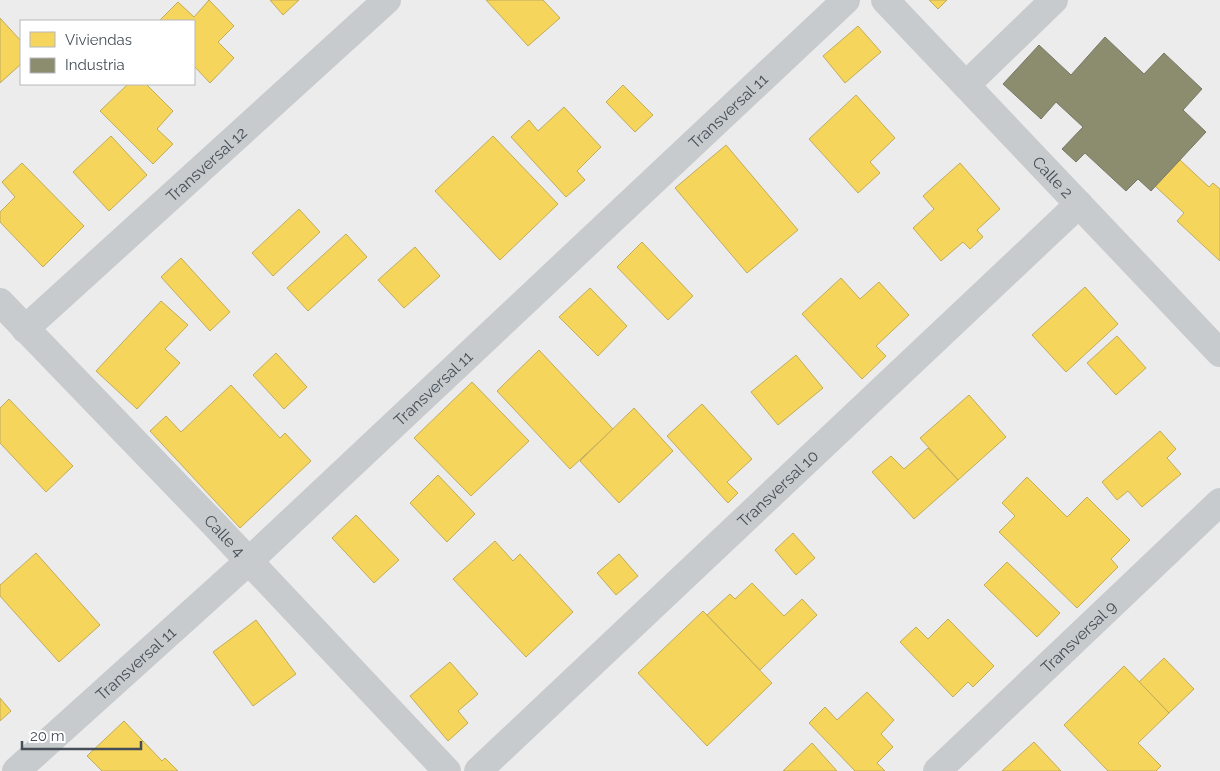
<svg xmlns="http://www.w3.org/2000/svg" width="1220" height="771" font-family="Raleway,sans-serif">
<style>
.homes{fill:#f6d55c;stroke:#c1ac5a}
.industry{fill:#8c8c6e;stroke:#777967}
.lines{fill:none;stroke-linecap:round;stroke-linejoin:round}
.minor{stroke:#c8cbcd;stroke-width:28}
.labels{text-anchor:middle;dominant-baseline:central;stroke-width:5;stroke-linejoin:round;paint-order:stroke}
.street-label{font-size:16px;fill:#454e57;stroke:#fff}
</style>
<rect width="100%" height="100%" fill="#edecec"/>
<g class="homes">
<polygon points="209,0 234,26 218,42 234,58 210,83 194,66 194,21 159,21 178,2 194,17"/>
<polygon points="270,0 299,0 283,15"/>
<polygon points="486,0 543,0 560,18 528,46"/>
<polygon points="929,0 947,0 938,9"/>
<polygon points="0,18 21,41 21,64 0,83"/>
<polygon points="858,26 881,52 845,83 823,56"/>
<polygon points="128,84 146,84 173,111 157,129 173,144 153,164 100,111"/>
<polygon points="623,85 653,115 635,132 606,102"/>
<polygon points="856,95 895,138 870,162 880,173 858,193 809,139"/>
<polygon points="564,107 601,147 577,171 585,180 566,197 511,137 529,120 538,131"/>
<polygon points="111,136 147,175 109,211 73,172"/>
<polygon points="493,136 558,204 500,260 435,191"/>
<polygon points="726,145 798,230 747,273 675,188"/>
<polygon points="1180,160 1209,187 1213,183 1220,189 1220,261 1177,221 1184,213 1155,186"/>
<polygon points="22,163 84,226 43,267 0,222 0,212 15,197 2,182"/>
<polygon points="960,163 1000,209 977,230 983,237 970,249 963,242 941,261 913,228 934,209 923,196"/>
<polygon points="299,209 320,232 273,276 252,253"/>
<polygon points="346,234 367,257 308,311 287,288"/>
<polygon points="642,242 693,296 668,320 617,267"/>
<polygon points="415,247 440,276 404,308 378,280"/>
<polygon points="181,258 230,312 210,331 161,277"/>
<polygon points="841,278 860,299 879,282 909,315 876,346 886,356 862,379 802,314"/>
<polygon points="1085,287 1118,324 1066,372 1032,335"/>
<polygon points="590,288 627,326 598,356 559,317"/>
<polygon points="161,301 188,325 165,349 180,363 137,409 96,371"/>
<polygon points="1117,336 1146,368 1116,395 1087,363"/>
<polygon points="539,350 613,429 570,469 497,391"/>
<polygon points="276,353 307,387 284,409 253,375"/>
<polygon points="796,355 823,388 778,425 751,392"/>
<polygon points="472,382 529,441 471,496 414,438"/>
<polygon points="231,385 280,438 285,433 311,461 240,528 150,431 166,416 181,432"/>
<polygon points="969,395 1006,437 958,480 920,438"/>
<polygon points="9,399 73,466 46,492 0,443 0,408"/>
<polygon points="702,404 752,459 727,482 738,493 728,503 667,436"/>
<polygon points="634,408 673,451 619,503 580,461"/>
<polygon points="1160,431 1176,449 1167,458 1181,474 1142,507 1128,491 1117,500 1102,482"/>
<polygon points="928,448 958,480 914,519 872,472 891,456 904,469"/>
<polygon points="438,475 475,514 447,542 410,503"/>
<polygon points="1027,477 1067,517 1087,497 1130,540 1111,559 1118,567 1077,608 999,532 1015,516 1002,503"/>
<polygon points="356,515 399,560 374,583 332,538"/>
<polygon points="793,533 815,558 796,575 775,550"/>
<polygon points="495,541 513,561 520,554 573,612 526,657 453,579"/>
<polygon points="36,553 100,625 59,662 0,596 0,585"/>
<polygon points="619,554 638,576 616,595 597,573"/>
<polygon points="1007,562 1060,613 1037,637 984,585"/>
<polygon points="752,583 784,616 802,599 817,615 760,670 707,615 730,594 735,599"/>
<polygon points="703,611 772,683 707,746 638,673"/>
<polygon points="948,619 994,666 973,687 968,682 953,697 900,642 916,627 928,639"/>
<polygon points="256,620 296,674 253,706 213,652"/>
<polygon points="1164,658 1194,689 1169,713 1139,682"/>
<polygon points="450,662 478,694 458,711 468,723 448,741 410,696"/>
<polygon points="1124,666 1169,713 1138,743 1161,766 1156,771 1108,771 1064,725"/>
<polygon points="867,692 894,720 881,734 893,747 877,763 885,771 855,771 809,723 825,707 837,720"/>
<polygon points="0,698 11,711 0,721"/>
<polygon points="124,721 162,761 165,758 178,771 102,771 87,756"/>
<polygon points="1034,742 1061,771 1002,771"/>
<polygon points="812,743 837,771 783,771"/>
</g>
<polygon class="industry" points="1105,37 1144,74 1164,53 1202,89 1183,110 1206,132 1151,191 1138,179 1126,191 1085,153 1076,162 1062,149 1083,127 1056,102 1041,119 1003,84 1039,45 1071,75"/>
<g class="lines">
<g class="minor">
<path id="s1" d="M 885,0 L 1220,353"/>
<polyline points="966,85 1054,0"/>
<path id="s2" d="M 0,302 L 213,523 L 447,771"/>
<path id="s3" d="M 25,329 L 387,0"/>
<path id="s4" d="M 16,771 L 249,561 L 846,0"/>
<path id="s5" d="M 478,771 L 1079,204"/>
<path id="s6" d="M 937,771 L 1220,502"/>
</g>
</g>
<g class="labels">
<g class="street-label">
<text stroke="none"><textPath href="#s4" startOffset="971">Transversal 11</textPath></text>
<text stroke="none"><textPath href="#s3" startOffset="245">Transversal 12</textPath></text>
<text stroke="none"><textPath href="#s1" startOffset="244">Calle 2</textPath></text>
<text stroke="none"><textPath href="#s4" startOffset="566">Transversal 11</textPath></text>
<text stroke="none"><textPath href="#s5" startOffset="412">Transversal 10</textPath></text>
<text stroke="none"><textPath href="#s2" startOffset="324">Calle 4</textPath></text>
<text stroke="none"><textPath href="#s6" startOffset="195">Transversal 9</textPath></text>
<text stroke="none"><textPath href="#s4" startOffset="161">Transversal 11</textPath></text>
</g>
</g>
<rect x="20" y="20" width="175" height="65" fill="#ffffff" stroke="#b5b8bc"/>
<rect x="30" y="32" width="25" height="15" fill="#f6d55c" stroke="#b5b8bc"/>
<text x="65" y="45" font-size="15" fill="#454e57">Viviendas</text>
<rect x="30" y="58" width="25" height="15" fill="#8c8c6e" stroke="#b5b8bc"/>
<text x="65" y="70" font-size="15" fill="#454e57">Industria</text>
<path d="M22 741v8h119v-8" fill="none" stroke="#454e57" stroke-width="2.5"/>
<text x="30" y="741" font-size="15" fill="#454e57" stroke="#ffffff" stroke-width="4" paint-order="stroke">20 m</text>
</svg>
